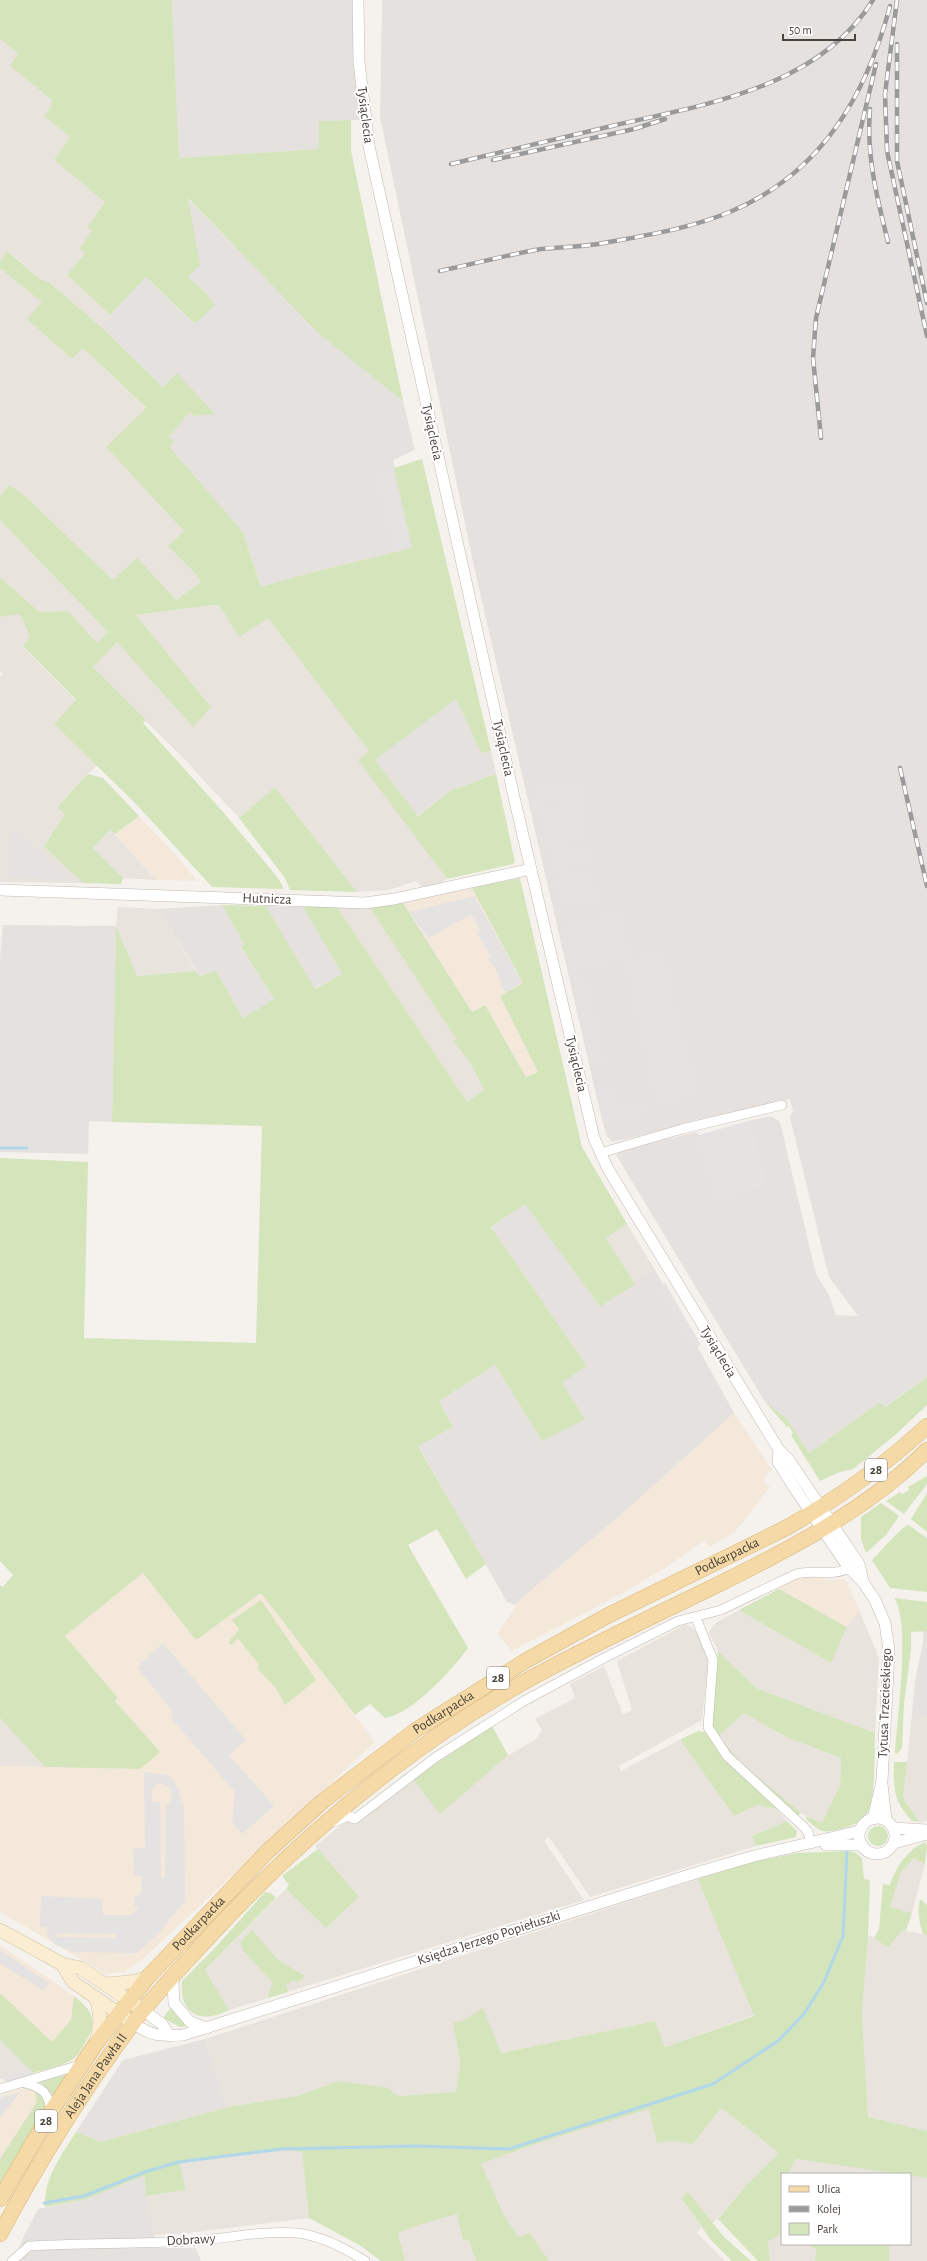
<svg xmlns="http://www.w3.org/2000/svg" width="927" height="2261" font-family="'Alegreya Sans',sans-serif">
<style>
.residential{fill:#e8e3dc}
.commercial{fill:#f4e8db}
.industrial{fill:#e5e1de}
.green{fill:#d4e4bb}
.parking{fill:#e4e3e1;fill-rule:evenodd}
.lines{fill:none;stroke-linecap:round;stroke-linejoin:round}
.stream{stroke:#b1d7ea;stroke-width:3}
.minor-casing{stroke:#c0b9b0;stroke-width:10}
.tertiary-casing{stroke:#c0b9b0;stroke-width:12}
.secondary-casing{stroke:#cfc0a2;stroke-width:14}
.primary-casing{stroke:#d9b577;stroke-width:16}
.minor{stroke:#fff;stroke-width:9}
.tertiary{stroke:#fff;stroke-width:11}
.secondary{stroke:#faedd2;stroke-width:13}
.primary{stroke:#f5d9a6;stroke-width:15}
.rail-casing{stroke:#9a9a9a;stroke-width:4.5}
.rail{stroke:#fff;stroke-width:3;stroke-dasharray:9;stroke-linecap:butt}
.labels{text-anchor:middle;dominant-baseline:central;stroke-width:4;stroke-linejoin:round;paint-order:stroke}
.shield{fill:#fff;stroke:#807b76;stroke-width:1}
.shield-label{font-size:13px;font-weight:bold;fill:#49433b}
.street-label{font-size:14px;fill:#49433b;stroke:#fff}
</style>
<rect width="100%" height="100%" fill="#f5f2ed"/>
<g class="residential">
<polygon points="0,39 18,53 11,66 52,100 51,107 45,116 70,137 54,160 105,202 87,228 92,231 80,248 85,253 67,275 110,315 101,327 49,282 41,280 8,251 0,262"/>
<polygon points="0,268 43,302 27,319 72,359 83,348 146,409 106,447 185,531 201,582 176,600 113,580 26,497 10,485 0,496"/>
<polygon points="0,520 108,632 97,643 68,611 39,612 0,577"/>
<polygon points="212,605 268,618 369,751 359,760 447,879 425,891 416,881 388,890 357,892 275,787 239,818 183,758 92,667 117,641 211,707 136,615"/>
<polygon points="20,614 30,637 23,647 76,701 54,724 97,765 57,806 65,814 44,845 83,883 0,882 0,677 3,674 0,671 0,617"/>
<polygon points="111,830 156,880 123,878 92,848"/>
<polygon points="118,907 158,909 196,971 137,976 116,926"/>
<polygon points="337,907 370,908 456,1039 454,1040 471,1064 484,1090 467,1102"/>
<polygon points="627,1224 655,1270 635,1284 606,1238"/>
<polygon points="739,1610 831,1663 847,1627 859,1610 879,1658 875,1733 756,1688 718,1651 709,1633 714,1624"/>
<polygon points="686,1624 698,1632 709,1659 702,1720 619,1766 621,1771 681,1739 734,1816 757,1805 777,1809 787,1821 752,1836 756,1846 590,1897 549,1837 544,1841 584,1900 229,2010 205,1970 286,1889 326,1928 359,1897 315,1846 407,1772 441,1813 504,1758 536,1739 542,1730 535,1719 575,1698 570,1684 604,1666 623,1715 632,1710 617,1661"/>
<polygon points="744,1713 786,1737 841,1758 840,1785 822,1823 799,1812 740,1762 718,1736"/>
<polygon points="912,1713 927,1717 927,1821 919,1822 903,1798"/>
<polygon points="0,1718 31,1749 45,1767 0,1766"/>
<polygon points="914,1858 925,1864 912,1913 889,1907 901,1872"/>
<polygon points="698,1879 754,2015 665,2047 655,2021 500,2053 483,2009 462,2021 453,2023 460,2061 456,2092 396,2096 338,2081 297,2096 228,2107 205,2039"/>
<polygon points="902,1930 927,1935 927,2131 868,2117 862,2013 868,1937 871,1936 888,1948"/>
<polygon points="0,2040 23,2063 29,2068 0,2079"/>
<polygon points="650,2108 657,2143 672,2141 693,2144 721,2108 779,2153 713,2223 688,2192 681,2198 701,2227 697,2233 725,2261 549,2261 530,2233 518,2238 504,2215 481,2164 541,2142"/>
<polygon points="282,2149 302,2152 309,2218 188,2233 155,2235 146,2196 186,2190 178,2162"/>
<polygon points="796,2159 902,2174 788,2174"/>
<polygon points="910,2175 927,2178 927,2261 889,2261 889,2244 910,2244"/>
<polygon points="457,2213 463,2241 469,2239 476,2261 405,2261 397,2233 421,2224"/>
<polygon points="781,2233 782,2244 806,2244 816,2249 815,2261 770,2261 768,2241"/>
</g>
<g class="commercial">
<polygon points="139,816 174,853 197,881 156,880 115,834"/>
<polygon points="472,888 523,983 500,996 538,1072 526,1077 485,1005 472,1012 403,903"/>
<polygon points="734,1413 772,1470 766,1475 765,1483 770,1487 735,1532 709,1547 705,1540 665,1568 621,1594 512,1651 497,1634 522,1598 624,1512"/>
<polygon points="143,1573 196,1639 261,1593 375,1742 143,1959 125,1972 106,1974 0,1912 0,1766 140,1769 125,1713 115,1700 118,1698 65,1636"/>
<polygon points="812,1576 829,1580 843,1579 847,1582 859,1610 847,1627 779,1589 800,1577"/>
<polygon points="0,1945 74,1996 71,2020 52,2043 0,1993"/>
<polygon points="24,2088 36,2092 37,2102 0,2159 0,2096"/>
</g>
<g class="industrial">
<polygon points="172,0 358,0 365,120 319,121 319,149 179,158"/>
<polygon points="382,0 927,0 927,1377 884,1407 880,1402 809,1453 787,1419 765,1402 616,1155 623,1150 696,1132 699,1135 719,1203 738,1191 764,1183 748,1121 771,1116 780,1122 816,1274 829,1295 836,1315 858,1316 829,1277 790,1117 793,1111 790,1099 709,1120 612,1142 607,1136 602,1120 475,571 380,117"/>
<polygon points="187,198 319,333 403,401 415,450 393,460 413,548 317,571 262,589 243,532 169,448 169,437 190,412 193,416 214,413 177,374 163,387 101,327 113,311 146,277 194,324 215,305 205,292 187,277"/>
<polygon points="456,699 481,753 491,751 496,774 450,791 417,816 374,759"/>
<polygon points="222,905 244,944 241,948 274,999 243,1018 216,971 200,976 158,909"/>
<polygon points="266,906 303,907 342,974 314,989"/>
<polygon points="3,925 116,926 112,1122 89,1121 88,1154 0,1152 0,958"/>
<polygon points="525,1204 600,1307 655,1270 734,1413 624,1512 522,1598 516,1605 507,1602 418,1445 453,1427 439,1401 495,1365 542,1441 562,1383 587,1366 491,1227"/>
<polygon points="923,1631 927,1631 927,1717 912,1713 915,1681 923,1642"/>
<polygon points="205,2039 228,2107 101,2142 76,2132 123,2060"/>
<polygon points="144,2176 146,2196 155,2235 149,2248 196,2248 201,2261 14,2261 23,2238 38,2209 84,2200"/>
</g>
<g class="green">
<polygon points="0,0 172,0 179,158 319,149 319,121 351,120 351,151 403,401 319,334 188,198 200,265 188,277 205,292 215,305 195,324 146,277 110,315 67,275 85,253 80,248 92,231 87,228 105,202 54,160 70,137 44,116 51,107 52,100 10,66 18,53 0,39"/>
<polygon points="7,251 41,280 49,282 101,327 163,387 177,373 215,414 193,416 190,412 169,437 174,442 170,448 243,532 261,587 317,571 412,548 394,468 422,459 491,751 481,753 456,699 375,760 418,816 450,791 496,774 515,862 513,864 447,879 358,760 369,751 268,618 239,637 220,606 212,605 136,615 211,707 193,727 117,642 93,667 146,720 143,723 224,813 278,878 284,889 212,887 136,804 54,724 76,700 23,646 30,637 20,614 0,617 0,577 39,612 68,611 97,643 108,632 0,520 0,496 10,485 26,497 113,580 137,558 176,600 201,582 197,575 168,546 184,531 106,447 146,408 83,348 72,359 27,319 42,302 0,268 0,262"/>
<polygon points="88,774 103,778 139,816 115,834 110,830 93,848 123,878 121,884 83,883 44,846 65,814 57,807"/>
<polygon points="275,787 357,892 290,890 285,878 239,818"/>
<path d="M 520,878 L 582,1147 L 627,1224 L 606,1238 L 635,1284 L 600,1307 L 525,1204 L 491,1227 L 587,1366 L 562,1383 L 585,1419 L 542,1441 L 495,1365 L 439,1401 L 453,1427 L 418,1446 L 486,1564 L 466,1579 L 437,1529 L 408,1545 L 468,1648 C 452,1670 412,1714 385,1718 L 370,1704 L 355,1715 L 261,1593 L 196,1640 L 143,1573 L 65,1636 L 118,1698 L 115,1701 L 160,1752 L 140,1769 L 45,1767 L 0,1718 L 0,1585 L 3,1587 L 13,1575 L 0,1561 L 0,1158 L 88,1162 L 84,1338 L 256,1343 L 262,1126 L 112,1122 L 116,926 L 137,976 L 196,971 L 200,976 L 216,971 L 243,1018 L 274,999 L 241,947 L 244,944 L 222,905 L 266,906 L 315,989 L 342,974 L 303,907 L 337,907 L 467,1102 L 484,1090 L 471,1064 L 453,1041 L 456,1039 L 370,908 L 403,903 L 472,1012 L 485,1005 L 526,1077 L 538,1072 L 500,996 L 523,983 L 472,888 Z"/>
<polygon points="927,1377 927,1405 894,1436 853,1469 837,1473 820,1481 791,1435 793,1433 789,1426 787,1427 765,1402 787,1419 809,1453 880,1402 885,1407"/>
<polygon points="927,1476 927,1484 904,1514 886,1501 900,1492 902,1494 909,1490 908,1487"/>
<polygon points="927,1493 927,1532 911,1519"/>
<polygon points="881,1503 899,1516 886,1535 866,1553 861,1539 861,1517"/>
<path d="M 908,1525 L 927,1538 L 927,1592 L 890,1588 L 872,1560 C 878,1554 903,1526 908,1525 Z"/>
<polygon points="779,1589 847,1627 831,1663 739,1610"/>
<path d="M 894,1598 L 927,1602 L 927,1631 L 911,1632 L 911,1650 L 904,1704 L 902,1748 L 897,1754 L 895,1753 C 897,1721 911,1620 894,1598 Z"/>
<polygon points="261,1600 316,1680 285,1705 276,1688 257,1668 259,1666 257,1662 238,1638 232,1645 228,1643 239,1629 232,1620"/>
<path d="M 718,1651 L 756,1688 L 875,1733 C 874,1752 876,1794 868,1811 C 864,1821 850,1827 841,1829 C 821,1834 821,1832 806,1819 L 806,1816 L 822,1823 L 840,1785 L 841,1758 L 786,1737 L 744,1713 L 719,1736 L 740,1762 L 801,1813 L 797,1816 L 727,1753 L 711,1727 Z"/>
<polygon points="492,1726 508,1755 440,1814 413,1779"/>
<polygon points="698,1731 705,1732 777,1805 777,1809 757,1805 734,1816 682,1742 681,1739"/>
<path d="M 894,1762 L 907,1762 L 903,1798 L 919,1822 L 912,1821 C 893,1800 894,1790 894,1762 Z"/>
<polygon points="787,1821 797,1831 796,1837 756,1846 752,1836"/>
<circle cx="878" cy="1836" r="10"/>
<path d="M 925,1842 L 927,1846 L 925,1864 L 914,1858 L 901,1872 L 890,1907 L 912,1913 L 906,1931 L 902,1930 L 888,1948 L 874,1938 L 879,1929 L 883,1884 L 890,1885 C 895,1868 908,1849 925,1842 Z"/>
<polygon points="318,1849 359,1897 326,1928 286,1889 289,1885 282,1876"/>
<path d="M 850,1851 L 856,1853 L 862,1858 L 864,1879 L 870,1880 L 868,1937 L 862,2013 L 868,2117 L 927,2131 L 927,2178 L 796,2159 L 788,2174 L 782,2174 L 782,2234 L 768,2241 L 770,2261 L 758,2261 L 718,2219 L 746,2186 L 779,2153 L 721,2108 L 693,2144 L 672,2141 L 657,2143 L 649,2109 L 541,2142 L 481,2164 L 504,2215 L 518,2237 L 530,2233 L 549,2261 L 476,2261 L 469,2240 L 463,2241 L 457,2214 L 421,2224 L 398,2233 L 405,2261 L 381,2261 L 361,2246 L 309,2218 L 302,2152 L 282,2149 L 179,2162 L 186,2190 L 146,2196 L 144,2176 L 84,2200 L 45,2207 C 43,2180 62,2154 76,2132 L 101,2142 L 228,2107 L 297,2096 L 338,2081 L 388,2088 L 397,2096 L 456,2092 L 460,2061 L 453,2023 L 462,2021 L 483,2008 L 501,2053 L 655,2021 L 665,2047 L 754,2016 L 698,1879 L 753,1862 L 797,1853 Z"/>
<path d="M 265,1892 L 271,1893 L 276,1898 L 205,1970 L 229,2010 C 200,2025 179,2014 182,1981 L 214,1949 Z"/>
<path d="M 920,1899 L 927,1905 L 927,1935 L 923,1934 C 919,1922 917,1912 920,1899 Z"/>
<polygon points="252,1930 278,1960 305,1976 297,1983 293,1980 286,1985 288,1992 268,1998 272,1982 242,1949 241,1941"/>
<path d="M 0,1993 L 52,2042 L 71,2020 L 74,1996 C 92,2010 99,2021 85,2043 C 83,2047 80,2052 77,2056 C 66,2066 46,2069 33,2073 L 0,2040 Z"/>
<polygon points="172,2006 176,2015 185,2022 186,2026 180,2027 163,2018"/>
<polygon points="66,2075 53,2095 40,2082 40,2081"/>
<polygon points="28,2087 43,2097 46,2107 0,2183 0,2159 37,2102 35,2092 24,2088"/>
<polygon points="688,2192 724,2237 751,2261 732,2261 711,2240 681,2198"/>
<polygon points="806,2244 889,2244 889,2261 815,2261 816,2249"/>
</g>
<g class="parking">
<polygon points="392,470 410,546 394,551 376,474"/>
<polygon points="582,780 585,796 535,805 532,789"/>
<polygon points="585,800 588,814 579,816 585,839 548,847 539,810"/>
<polygon points="10,831 20,833 70,880 8,877"/>
<polygon points="586,846 590,862 553,870 549,854"/>
<polygon points="591,869 599,899 562,908 554,879"/>
<polygon points="474,896 522,982 505,993 495,968 488,959 491,957 477,933 480,931 475,920 470,915 428,938 409,912"/>
<polygon points="621,912 632,965 641,963 639,953 660,947 696,1086 691,1096 657,1106 627,966 623,960 573,972 562,926"/>
<polygon points="586,977 605,1062 592,1065 573,980"/>
<polygon points="611,1085 617,1108 643,1102 646,1115 612,1123 610,1117 603,1118 596,1089"/>
<polygon points="748,1121 764,1183 739,1191 738,1197 718,1203 699,1135"/>
<polygon points="665,1283 701,1345 694,1349 658,1288"/>
<polygon points="163,1643 246,1740 229,1755 274,1806 242,1834 232,1822 235,1792 172,1719 172,1711 137,1667"/>
<path d="M 144,1772 L 171,1776 L 178,1789 L 184,1808 L 185,1901 L 156,1936 L 136,1953 L 72,1952 L 55,1944 L 49,1938 L 46,1927 L 40,1927 L 41,1896 L 102,1899 L 103,1915 L 132,1915 L 139,1908 L 134,1906 L 134,1897 L 141,1894 L 142,1876 L 134,1875 L 133,1849 L 145,1848 ZM 157,1784 L 163,1784 L 169,1787 L 172,1798 L 166,1807 L 165,1877 L 161,1878 L 160,1802 L 152,1802 L 152,1791 ZM 57,1933 L 117,1934 L 116,1938 L 57,1937 Z"/>
<polygon points="0,1950 49,1983 44,1991 0,1963"/>
<polygon points="29,2068 34,2075 7,2084 2,2078"/>
<polygon points="20,2092 0,2118 0,2098"/>
</g>
<g class="lines">
<g class="stream">
<polyline points="0,1148 27,1148"/>
<polyline points="44,2203 84,2196 145,2172 178,2162 282,2149 416,2146 509,2149 713,2084 778,2041 804,2014 824,1982 843,1936 847,1851"/>
</g>
<defs>
<g id="minor">
<polyline points="600,1153 682,1129 782,1105"/>
<polyline points="696,1618 713,1660 708,1727 727,1756 804,1827 808,1832 811,1844"/>
<path d="M 334,1822 L 348,1816 L 355,1819 L 436,1757 L 524,1701 L 604,1658 L 678,1621 L 721,1610 L 796,1574 C 814,1569 832,1577 849,1568"/>
<path d="M 25,2083 C 43,2088 49,2093 51,2112"/>
<polyline points="0,2089 83,2064"/>
<path d="M 12,2261 L 29,2246 C 83,2243 137,2244 191,2241 C 226,2239 262,2230 297,2233 C 322,2236 345,2248 365,2261"/>
</g>
<g id="tertiary">
<polyline points="358,0 359,62 369,146 514,797 594,1138 608,1169 779,1450 789,1460 859,1564 863,1582"/>
<polyline points="0,890 365,903 394,899 531,869"/>
<polyline points="779,1450 778,1462 797,1492 849,1568 863,1582 875,1600 885,1623 889,1650 887,1691 882,1781 873,1819"/>
<polyline points="882,1784 886,1820"/>
<circle cx="877" cy="1836" r="18"/>
<polyline points="894,1828 927,1830"/>
<polyline points="894,1843 927,1834"/>
<polyline points="826,1845 862,1845"/>
<polyline points="176,1973 173,1982 174,2003 190,2022 207,2028"/>
<polyline points="143,2010 162,2024 169,2035"/>
<path d="M 133,2023 C 153,2037 160,2036 183,2035 L 699,1872 L 754,1856 L 860,1831"/>
</g>
<g id="secondary">
<polyline points="0,1930 62,1964 81,1968 143,2010"/>
<polyline points="62,1964 73,1982 127,2019"/>
<polyline points="106,1984 130,1982 147,1978"/>
<path d="M 96,1998 C 101,2014 101,2026 96,2042"/>
</g>
<g id="primary">
<path id="s1" d="M 0,2199 L 51,2112 L 95,2045 L 147,1978 L 268,1851 L 323,1801 L 416,1730 L 527,1660 L 607,1616 L 786,1528 C 837,1499 884,1466 927,1426"/>
<path id="s2" d="M 0,2234 C 41,2158 87,2083 140,2014 C 161,1988 184,1964 206,1940 C 304,1833 418,1738 546,1670 C 601,1641 657,1614 713,1587 C 788,1550 867,1510 927,1450"/>
</g>
</defs>
<use href="#minor" class="minor-casing"/>
<use href="#tertiary" class="tertiary-casing"/>
<use href="#secondary" class="secondary-casing"/>
<use href="#primary" class="primary-casing"/>
<use href="#minor" class="minor"/>
<use href="#tertiary" class="tertiary"/>
<use href="#secondary" class="secondary"/>
<use href="#primary" class="primary"/>
<defs>
<g id="rail">
<polyline points="897,0 885,94 887,151 927,336"/>
<polyline points="897,44 897,161 927,303"/>
<path d="M 870,109 C 866,155 877,198 888,242"/>
<polyline points="493,160 634,129 665,119"/>
<path d="M 451,164 C 506,151 561,138 616,125 C 708,104 819,87 873,0"/>
<path d="M 440,271 C 473,264 507,255 541,249 C 559,247 579,247 598,244 C 643,236 690,229 732,211 C 821,173 866,96 890,6"/>
<polyline points="821,438 813,358 816,318 876,64"/>
<polyline points="900,768 927,886"/>
</g>
</defs>
<use href="#rail" class="rail-casing"/>
<use href="#rail" class="rail"/>
</g>
<g class="labels">
<g class="shield">
<rect x="865" y="1459" width="22" height="22" rx="3"/>
<rect x="487" y="1667" width="22" height="22" rx="3"/>
<rect x="35" y="2110" width="22" height="22" rx="3"/>
</g>
<g class="shield-label">
<text x="876" y="1470">28</text>
<text x="498" y="1678">28</text>
<text x="46" y="2121">28</text>
</g>
<g class="street-label">
<text transform="translate(365 115) rotate(83)">Tysiąclecia</text>
<text transform="translate(432 432) rotate(78)">Tysiąclecia</text>
<text transform="translate(503 748) rotate(78)">Tysiąclecia</text>
<text transform="translate(267 899) rotate(2)">Hutnicza</text>
<text transform="translate(576 1064) rotate(77)">Tysiąclecia</text>
<text transform="translate(718 1352) rotate(59)">Tysiąclecia</text>
<text stroke="none"><textPath href="#s1" startOffset="989">Podkarpacka</textPath></text>
<text transform="translate(885 1703) rotate(-88)">Tytusa Trzecieskiego</text>
<text stroke="none"><textPath href="#s1" startOffset="665">Podkarpacka</textPath></text>
<text stroke="none"><textPath href="#s1" startOffset="341">Podkarpacka</textPath></text>
<text transform="translate(489 1938) rotate(-18)">Księdza Jerzego Popiełuszki</text>
<text stroke="none"><textPath href="#s2" startOffset="185">Aleja Jana Pawła II</textPath></text>
<text transform="translate(191 2240) rotate(-3)">Dobrawy</text>
</g>
</g>
<rect x="781" y="2173" width="130" height="72" fill="#ffffff" stroke="#b6b4b1"/>
<rect x="789" y="2186" width="20" height="6" fill="#f5d9a6" stroke="#b6b4b1"/>
<text x="817" y="2193" font-size="12" fill="#49433b">Ulica</text>
<rect x="789" y="2206" width="20" height="6" fill="#9a9a9a" stroke="#b6b4b1"/>
<text x="817" y="2213" font-size="12" fill="#49433b">Kolej</text>
<rect x="789" y="2223" width="20" height="12" fill="#d4e4bb" stroke="#b6b4b1"/>
<text x="817" y="2233" font-size="12" fill="#49433b">Park</text>
<path d="M783 34v6h72v-6" fill="none" stroke="#49433b" stroke-width="2"/>
<text x="789" y="34" font-size="12" fill="#49433b" stroke="#ffffff" stroke-width="3" paint-order="stroke">50 m</text>
</svg>
